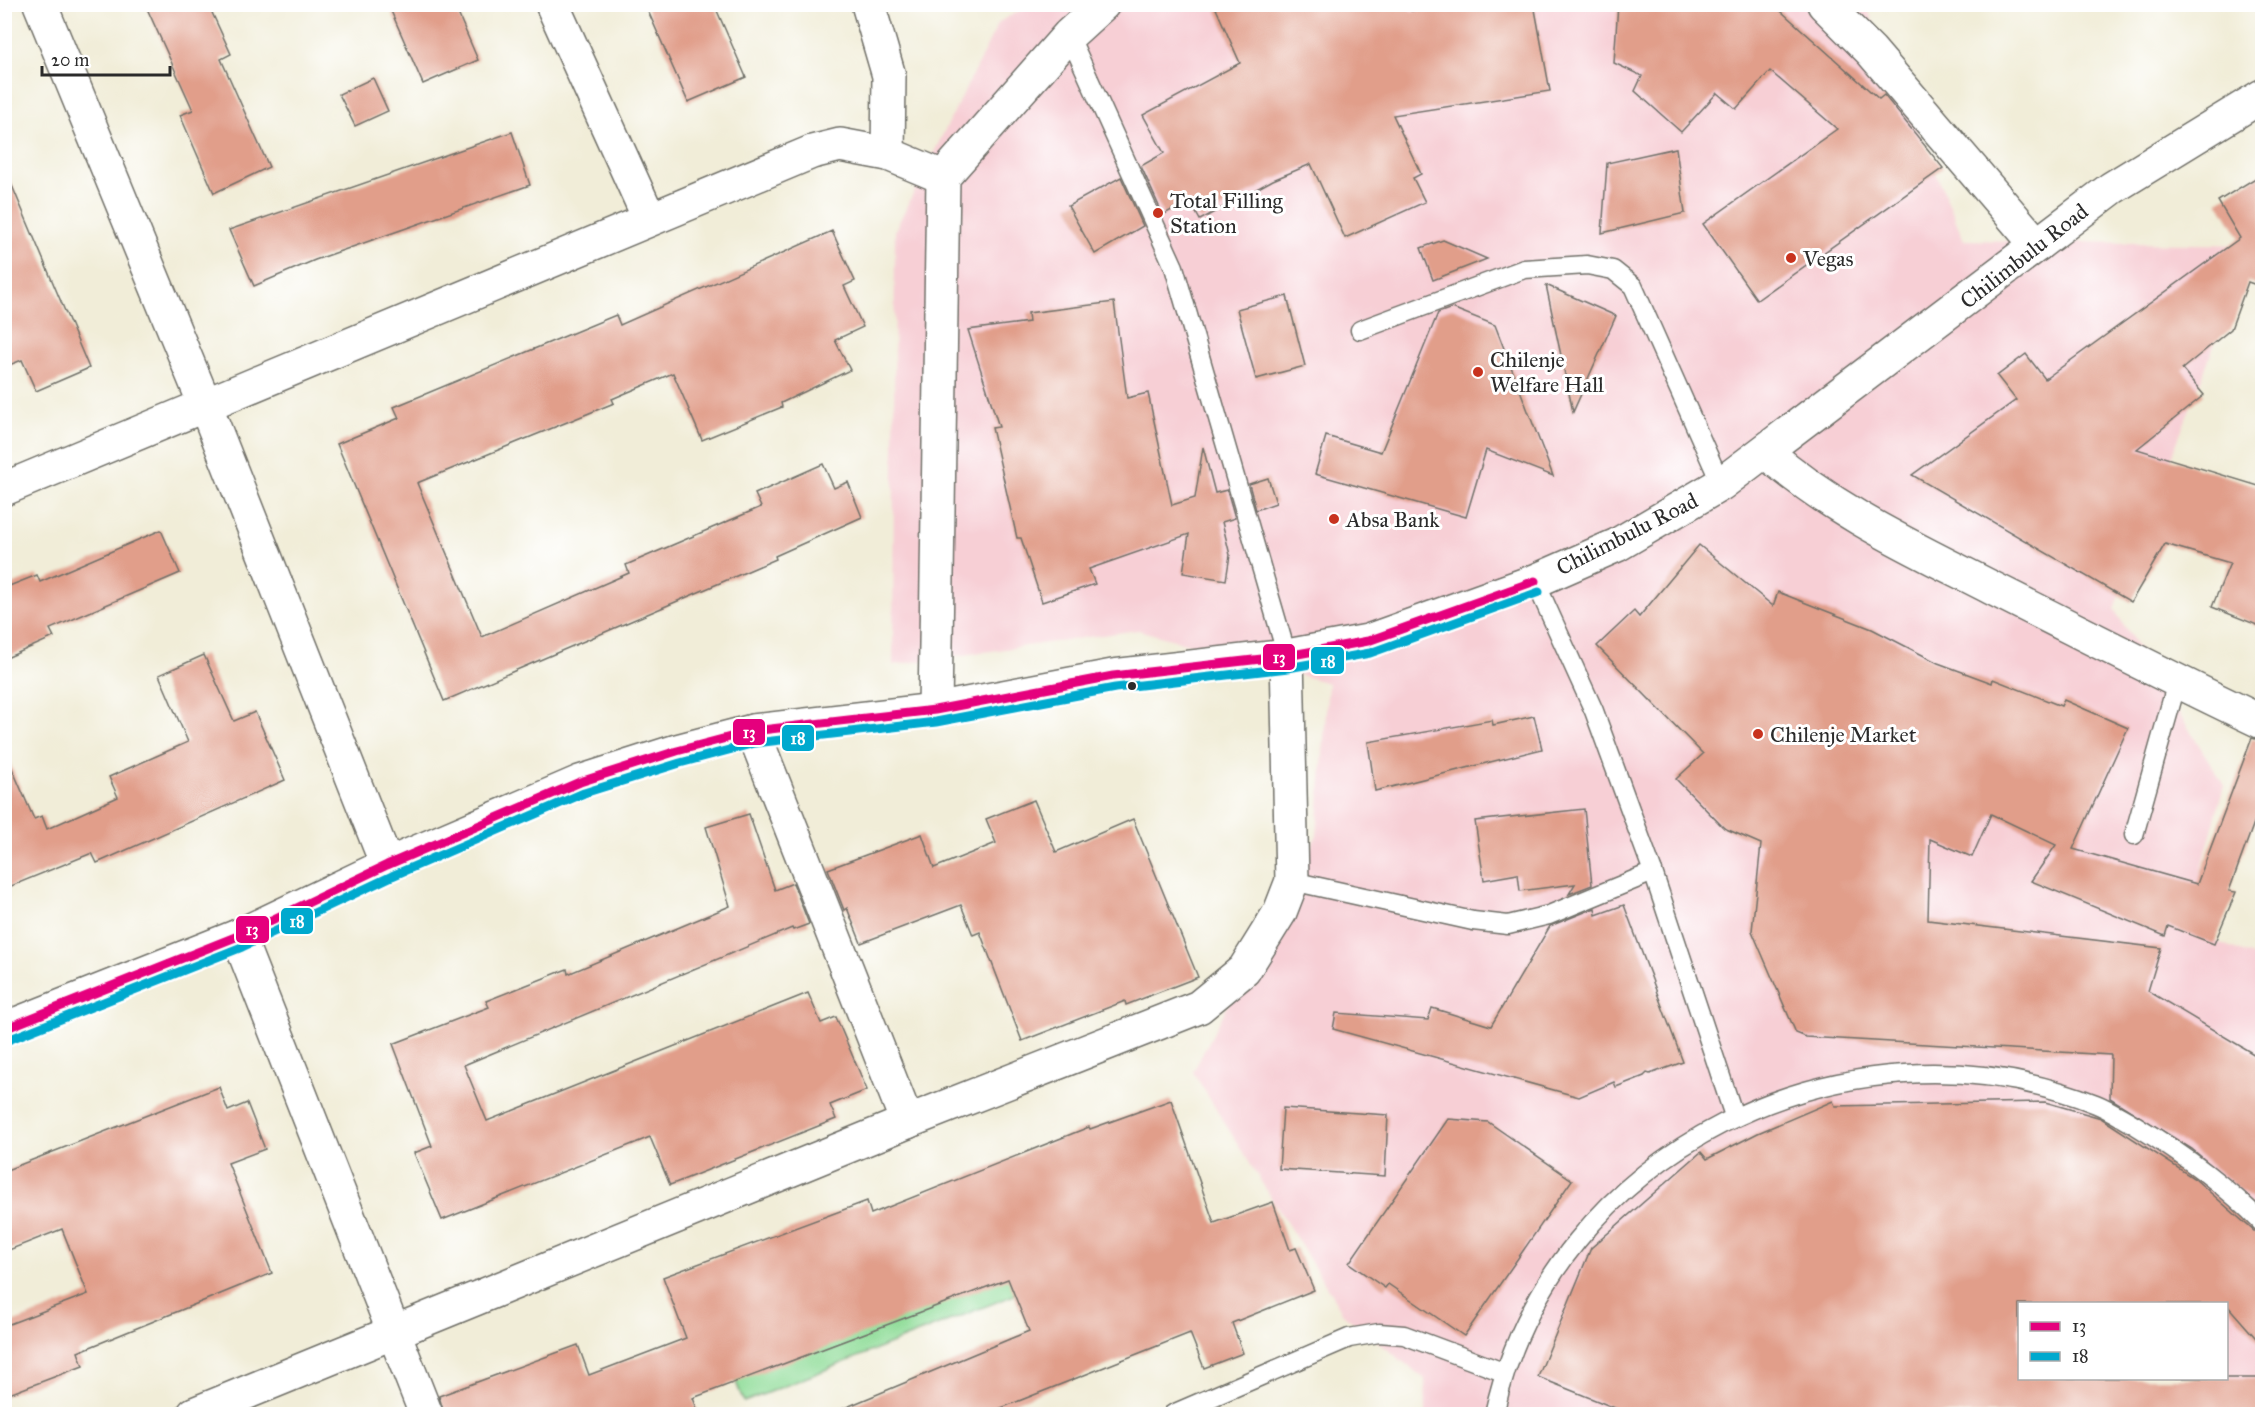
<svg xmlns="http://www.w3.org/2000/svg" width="2267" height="1419" font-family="'IM FELL Great Primer',serif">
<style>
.built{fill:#f7cfd5;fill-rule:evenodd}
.green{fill:#91dd9a;stroke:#5e8462;stroke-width:1.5}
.building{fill:#e19e8a}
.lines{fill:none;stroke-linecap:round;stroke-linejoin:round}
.lane-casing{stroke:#706f68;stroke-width:21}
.street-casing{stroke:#706f68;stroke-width:36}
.secondary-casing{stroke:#706f68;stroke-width:36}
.lane{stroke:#fff;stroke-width:18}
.street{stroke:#fff;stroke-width:33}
.secondary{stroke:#fff;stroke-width:33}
.bus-1-casing{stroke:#fff;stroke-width:14}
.bus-2-casing{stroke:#fff;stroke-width:14}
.bus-1{stroke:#e5007d;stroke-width:9}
.bus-2{stroke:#00a9ce;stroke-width:9}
.poi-dot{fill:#c8321e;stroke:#fff;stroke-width:2}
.bus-dot{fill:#2b2b2b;stroke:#fff;stroke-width:2}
.labels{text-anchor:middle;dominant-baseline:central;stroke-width:6;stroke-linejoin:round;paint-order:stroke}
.poi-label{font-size:22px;fill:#2b2b2b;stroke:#fff;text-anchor:start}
.street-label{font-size:22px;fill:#2b2b2b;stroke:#fff}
.line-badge{stroke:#fff;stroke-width:2}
.badge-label{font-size:16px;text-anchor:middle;font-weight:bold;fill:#fff}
</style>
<rect width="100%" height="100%" fill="#fff"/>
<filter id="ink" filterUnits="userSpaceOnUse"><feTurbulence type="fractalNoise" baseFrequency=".0167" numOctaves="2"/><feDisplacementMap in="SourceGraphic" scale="12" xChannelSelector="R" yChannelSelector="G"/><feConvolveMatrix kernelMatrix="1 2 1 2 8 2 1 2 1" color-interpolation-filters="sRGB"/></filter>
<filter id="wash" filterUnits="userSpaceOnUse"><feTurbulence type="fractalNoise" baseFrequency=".008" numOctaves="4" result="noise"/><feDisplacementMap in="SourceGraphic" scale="24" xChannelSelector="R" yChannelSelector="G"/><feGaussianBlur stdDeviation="1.35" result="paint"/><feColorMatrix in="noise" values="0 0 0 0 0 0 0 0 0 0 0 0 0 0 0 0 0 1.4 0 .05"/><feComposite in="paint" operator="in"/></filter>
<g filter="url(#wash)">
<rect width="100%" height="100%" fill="#f1edd8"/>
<path class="built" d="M 1032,4 L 1866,5 L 1964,240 L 2252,245 L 2114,609 L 2224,785 L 2186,929 L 2262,960 L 2262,1414 L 1426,1414 L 1425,1379 L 1344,1315 L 1193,1072 L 1317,835 L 1328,683 L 1138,630 L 893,665 L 895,230 L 999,22 ZM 2020,1304 L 2226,1304 L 2226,1378 L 2020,1378 Z"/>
<polygon class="green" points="1133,1248 744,1402 714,1327"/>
<g id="blocks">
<g class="building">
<polygon points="145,4 208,4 231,54 221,59 269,167 214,193 180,115 193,110"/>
<polygon points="388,4 454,4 478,60 423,84"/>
<polygon points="645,4 714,4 746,77 688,102"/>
<polygon points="1214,4 1407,4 1411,11 1449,4 1534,4 1550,91 1393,115 1421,174 1413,178 1425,202 1345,238 1311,164 1273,180 1200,220 1189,200 1163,215 1141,166 1164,153 1143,115 1240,63"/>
<polygon points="1618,4 1773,4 1879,99 1884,95 1943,168 1757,300 1703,224 1837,129 1770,71 1736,109 1717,93 1681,132 1635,91 1642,76 1614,63"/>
<polygon points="373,78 388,111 355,126 339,94"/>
<polygon points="512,132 530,185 315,260 254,286 229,230"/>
<polygon points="1676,148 1685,213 1602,233 1607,163"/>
<polygon points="5,169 89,368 36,391 22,360 4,367"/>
<polygon points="2262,174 2262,287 2248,282 2231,329 2182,369 2204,395 2137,449 2262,487 2262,627 2212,607 2230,563 2165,544 2131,602 1912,475 2016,400 1997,376 2026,354 2045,379 2240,238 2218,201"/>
<polygon points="1121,177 1143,226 1095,254 1068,206"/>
<polygon points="832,231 855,281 844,286 863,327 835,340 850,370 781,403 782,407 702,440 673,373 612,399 614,403 417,483 482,637 629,573 626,565 761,507 755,494 823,464 834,488 848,482 862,517 775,556 776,559 444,701 337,444 399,418 394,407 616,315 620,325"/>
<polygon points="1443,240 1487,259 1433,280 1421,248"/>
<polygon points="1546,285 1616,316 1573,412"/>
<polygon points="1287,296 1305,366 1256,379 1237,309"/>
<polygon points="1114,302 1127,398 1148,393 1172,505 1195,498 1203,447 1215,493 1227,490 1235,518 1222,522 1230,555 1226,580 1183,573 1189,534 1089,569 1095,584 1042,602 1021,538 1017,538 992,428 999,427 968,330 1029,322 1028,313"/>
<polygon points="1452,308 1495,325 1553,476 1486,450 1466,517 1315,474 1326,436 1381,452 1438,313"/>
<polygon points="1268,478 1276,503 1256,510 1249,484"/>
<polygon points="161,530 180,573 50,629 54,637 4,659 4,588 37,575 40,582"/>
<polygon points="1699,545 1773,606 1778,592 1872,629 1938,663 1992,683 1993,679 2061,706 2064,700 2128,728 2073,849 2197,884 2252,738 2262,741 2262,801 2229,891 2236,892 2214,944 2168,926 2165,936 2031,881 2056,845 1991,814 1972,857 1930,839 1928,920 2161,948 2148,991 2262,1059 2262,1208 2192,1149 2110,1098 2111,1055 1806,1037 1796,1033 1752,931 1761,844 1724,828 1676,779 1703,754 1597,646 1634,611 1639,617"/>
<polygon points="204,655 234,721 255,712 285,780 97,863 92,853 4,889 4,750 34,819 42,816 47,829 118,797 109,777 188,742 159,675"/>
<polygon points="1534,716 1542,749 1375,791 1368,742 1492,720 1493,725"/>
<polygon points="1034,800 1056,852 1133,819 1198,977 1126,1005 1125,1001 1022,1041 980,932 973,935 961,905 861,943 847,908 844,910 828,869 922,834 934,868 996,843 986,819"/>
<polygon points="1584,809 1592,885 1569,894 1575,884 1520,891 1518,874 1484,880 1475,821"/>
<polygon points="749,814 775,890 793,883 809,924 793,930 792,928 464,1065 487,1121 808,993 821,1023 836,1017 867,1090 830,1105 836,1119 670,1185 650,1137 442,1220 414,1153 432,1146 393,1044 489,1007 486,1001 567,969 568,974 730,906 706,827"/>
<polygon points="1624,905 1683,1062 1650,1074 1647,1073 1644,1076 1616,1087 1614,1082 1579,1097 1333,1029 1336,1013 1428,1020 1432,1008 1491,1026 1550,926 1595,908 1596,915"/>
<polygon points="219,1087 228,1111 247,1103 265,1149 228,1163 272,1273 78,1352 83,1366 4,1396 4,1326 88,1294 62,1229 4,1252 4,1171"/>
<polygon points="1171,1100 1214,1223 1273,1202 1290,1250 1296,1248 1314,1290 1232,1323 1243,1353 1204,1368 1190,1333 986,1414 830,1414 1029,1331 1008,1279 693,1398 699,1414 444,1414 439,1396 578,1345 589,1375 686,1338 663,1277 867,1201 871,1214 1089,1127 1090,1129"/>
<polygon points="1833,1101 1835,1106 2045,1102 2101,1118 2195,1179 2254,1231 2262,1234 2262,1345 2226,1304 2019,1304 2019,1378 2262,1378 2262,1414 1630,1414 1538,1377 1591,1248 1701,1152 1707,1159 1758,1133"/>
<polygon points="1283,1108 1388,1115 1385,1176 1279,1169"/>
<polygon points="1448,1119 1488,1122 1572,1180 1464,1336 1388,1284 1385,1288 1349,1263"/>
</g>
</g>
</g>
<g filter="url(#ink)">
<use href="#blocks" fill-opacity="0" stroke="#706f68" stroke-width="1.5"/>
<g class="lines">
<defs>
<g id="lane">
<polyline points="1069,35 1174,267 1287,656"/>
<polyline points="1360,330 1524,269 1587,265 1613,270 1633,286 1721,484"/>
<polyline points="1535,581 1594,711 1653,872 1734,1116"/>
<polyline points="2134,835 2177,682"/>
<polyline points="1292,881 1473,921 1508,925 1549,915 1653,872"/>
<polyline points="1173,1414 1349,1338 1379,1333 1404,1335 1503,1372"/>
<path d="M 1494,1414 C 1552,1150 1847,1006 2096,1104 C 2109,1109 2122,1118 2135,1125 C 2181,1153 2225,1184 2262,1223"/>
</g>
<g id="street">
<polyline points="40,4 206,407 387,865"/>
<polyline points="552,4 649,218"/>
<polyline points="868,4 889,76 888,154"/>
<polyline points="1824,4 1871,51 2037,245"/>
<path d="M 1766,452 C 1835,512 1912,547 1992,588 C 2082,633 2171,679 2262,722"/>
<polyline points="4,489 812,152 840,145 888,154 943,177"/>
<polyline points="935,710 943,177 1069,35 1103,4"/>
<polyline points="238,936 426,1414"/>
<polyline points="907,1122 1199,1007 1244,970 1280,912 1292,881 1287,656"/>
<polyline points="194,1414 907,1122 753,731"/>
</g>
<polyline id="secondary" points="4,1029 238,936 387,865 580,782 677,751 753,731 935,710 1113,676 1287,656 1368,641 1535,581 1617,545 1721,484 2112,188 2262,96"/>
</defs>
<use href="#lane" class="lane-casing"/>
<use href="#street" class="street-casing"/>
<use href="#secondary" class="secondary-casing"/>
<use href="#lane" class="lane"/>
<use href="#street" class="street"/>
<use href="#secondary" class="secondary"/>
<defs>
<polyline id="bus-1" points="4,1029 238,936 387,865 580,782 677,751 753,731 935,710 1113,676 1287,656 1368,641 1535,581"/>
<polyline id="bus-2" points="8,1040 242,947 392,876 584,793 680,763 755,743 936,722 1115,688 1288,668 1370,653 1539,592"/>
</defs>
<use href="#bus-1" class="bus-1-casing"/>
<use href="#bus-2" class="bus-2-casing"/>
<use href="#bus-1" class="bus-1"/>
<use href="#bus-2" class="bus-2"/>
</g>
</g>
<g class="poi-dot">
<circle cx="1158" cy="213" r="6"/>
<circle cx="1791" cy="258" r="6"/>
<circle cx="1478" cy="372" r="6"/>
<circle cx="1334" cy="519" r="6"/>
<circle cx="1758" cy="734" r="6"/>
</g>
<circle class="bus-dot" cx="1132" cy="686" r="5"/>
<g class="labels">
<g class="poi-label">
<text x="1170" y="200">Total Filling<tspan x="1170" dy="25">Station</tspan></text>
<text x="1803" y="258">Vegas</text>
<text x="1490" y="359">Chilenje<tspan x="1490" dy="25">Welfare Hall</tspan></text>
<text x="1346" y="519">Absa Bank</text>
<text x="1770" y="734">Chilenje Market</text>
</g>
<g class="street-label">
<text transform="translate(2024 256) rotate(-38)">Chilimbulu Road</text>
<text transform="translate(1627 534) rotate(-27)">Chilimbulu Road</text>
</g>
</g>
<g class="line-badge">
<rect x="1262" y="643" width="34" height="28" rx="6" fill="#e5007d"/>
<rect x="1310" y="646" width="35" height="29" rx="6" fill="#00a9ce"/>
<rect x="732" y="718" width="34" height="28" rx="6" fill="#e5007d"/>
<rect x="781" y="724" width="34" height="28" rx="6" fill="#00a9ce"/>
<rect x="280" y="907" width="34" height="28" rx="6" fill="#00a9ce"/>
<rect x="235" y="915" width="35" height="29" rx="6" fill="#e5007d"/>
</g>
<g class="badge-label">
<text x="1279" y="663">13</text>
<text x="1328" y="667">18</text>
<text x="749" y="738">13</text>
<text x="798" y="744">18</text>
<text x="297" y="927">18</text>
<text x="252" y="935">13</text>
</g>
<rect width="2267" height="1419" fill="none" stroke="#fff" stroke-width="24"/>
<rect x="2018" y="1302" width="210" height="78" fill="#ffffff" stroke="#aaaaaa" stroke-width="1.5"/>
<rect x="2030" y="1322" width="30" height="9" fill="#e5007d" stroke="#aaaaaa" stroke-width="1.5"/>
<text x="2072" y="1332" font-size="18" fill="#2b2b2b">13</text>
<rect x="2030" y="1352" width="30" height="9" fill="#00a9ce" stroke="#aaaaaa" stroke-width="1.5"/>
<text x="2072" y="1362" font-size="18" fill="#2b2b2b">18</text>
<path d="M42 66v9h128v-9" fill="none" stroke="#2b2b2b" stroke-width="3"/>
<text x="51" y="66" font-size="18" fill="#2b2b2b" stroke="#ffffff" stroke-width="4.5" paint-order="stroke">20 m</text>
</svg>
